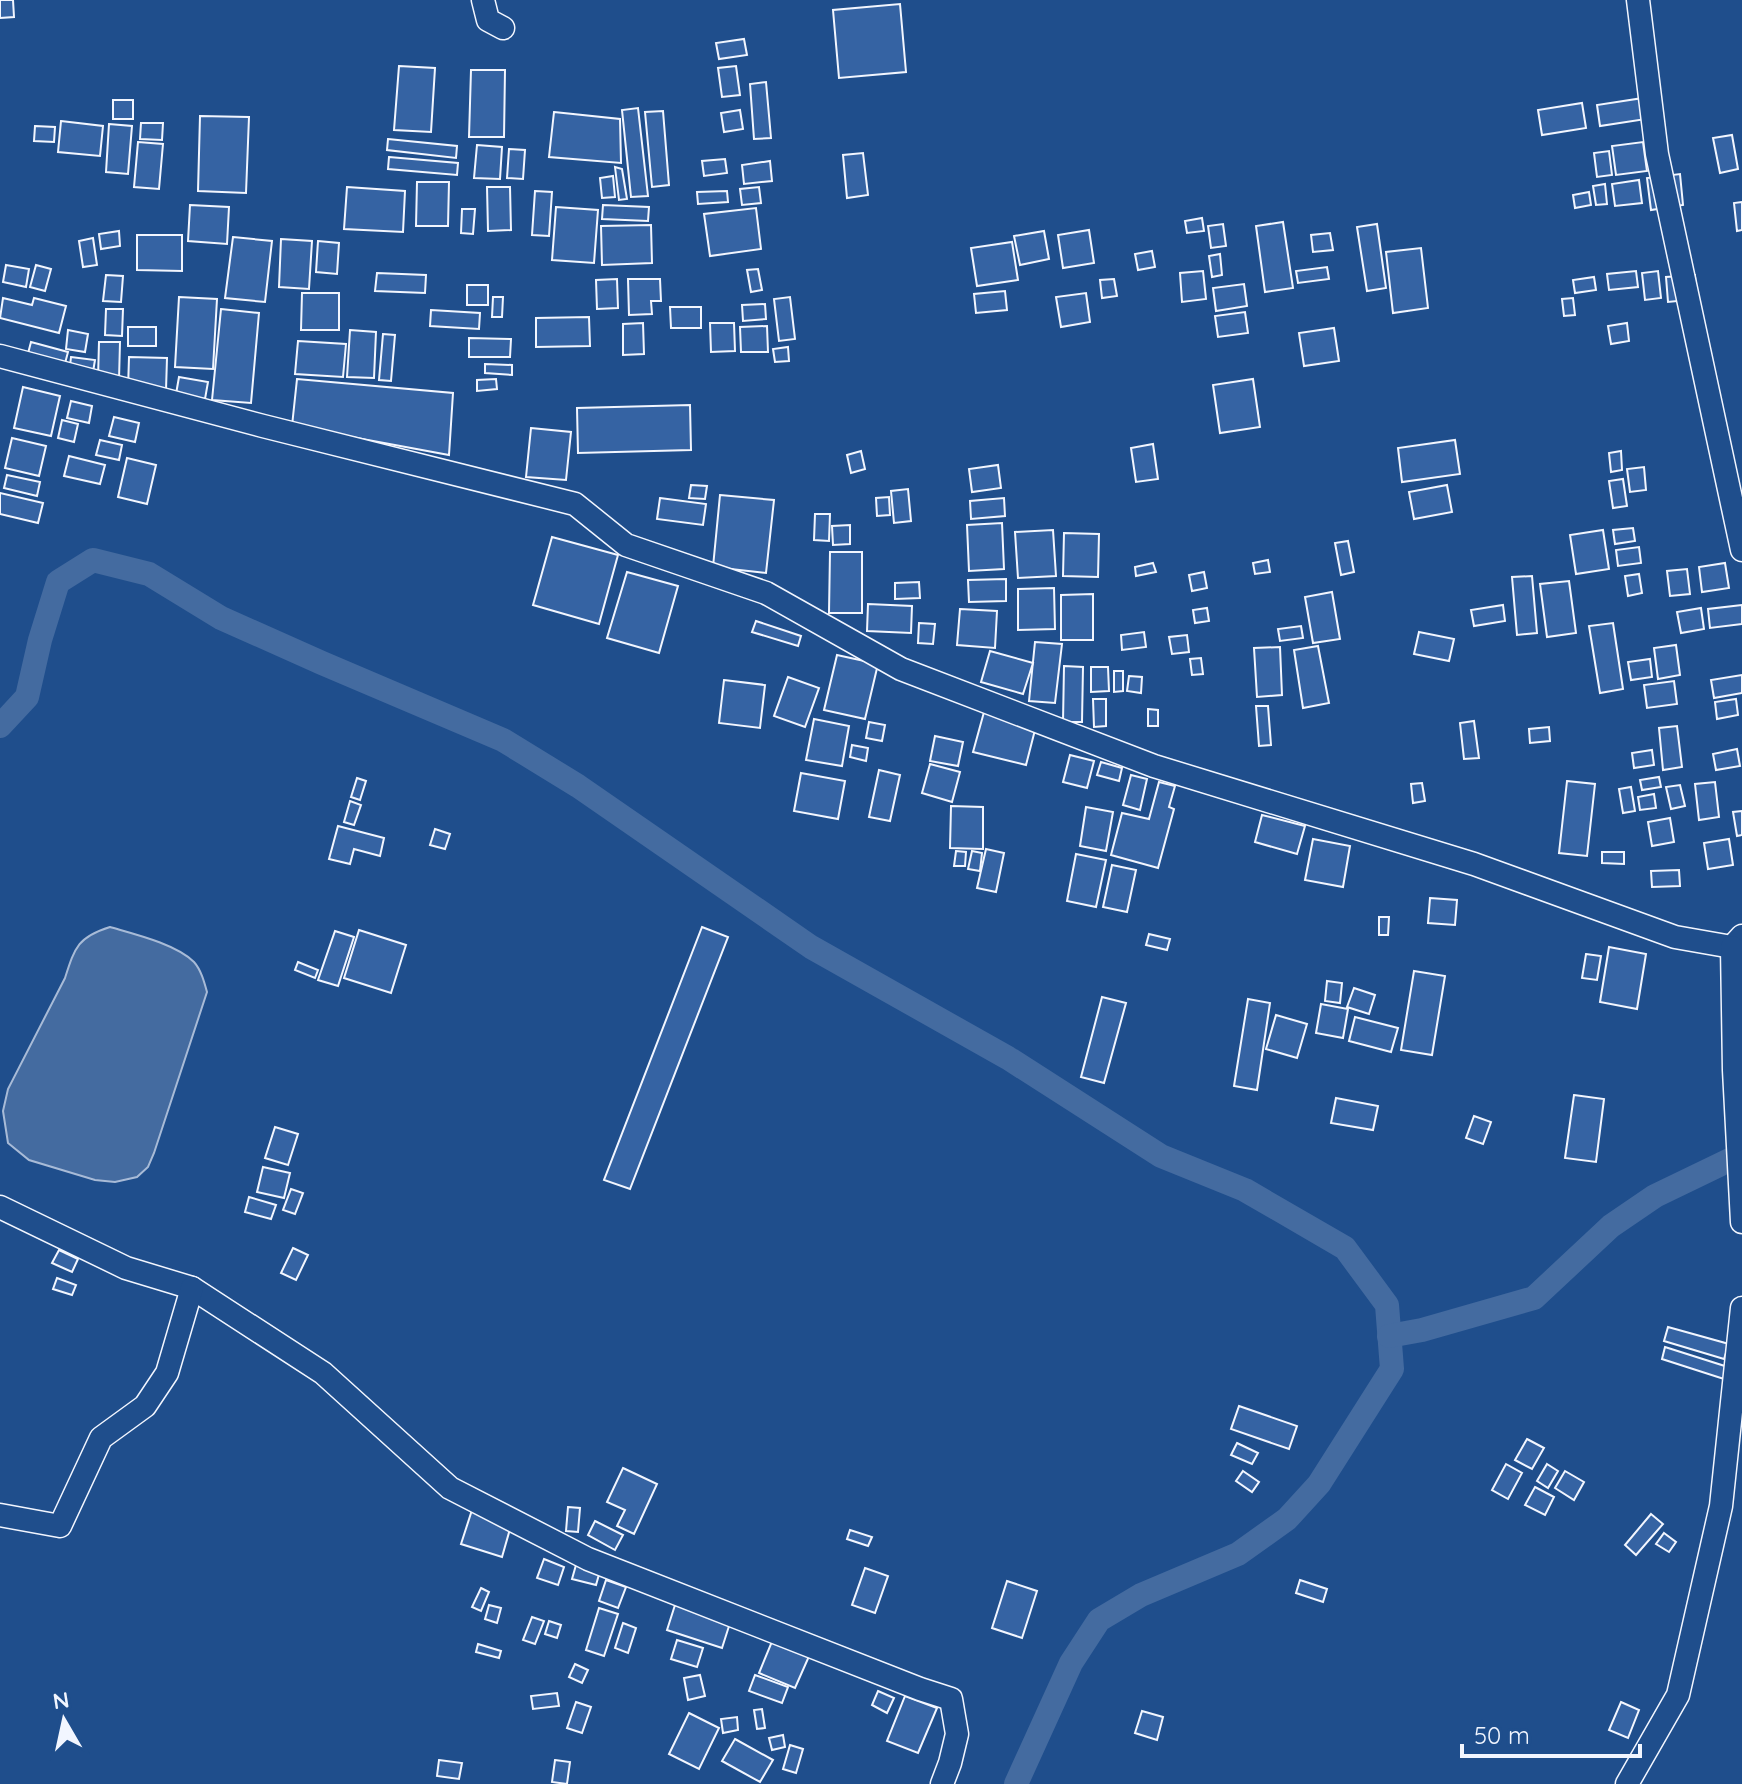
<svg xmlns="http://www.w3.org/2000/svg" width="1742" height="1784" font-family="Quicksand,sans-serif">
<style>
.water{fill:#446ba0;stroke:#a8bbd7;stroke-width:2}
.lines{fill:none;stroke-linecap:round;stroke-linejoin:round}
.canal{stroke:#446ba0;stroke-width:24}
.building{fill:#3563a3;stroke:#f2f6ff;stroke-width:2}
.street-casing{stroke:#f2f6ff;stroke-width:25}
.street{stroke:#1f4e8c;stroke-width:22}
</style>
<rect width="100%" height="100%" fill="#1f4e8c"/>
<path class="water" d="M 110,927 C 134,934 176,944 194,962 C 201,970 204,981 207,992 L 154,1153 L 148,1167 L 137,1177 L 115,1182 L 95,1180 L 29,1160 L 8,1143 L 3,1111 L 8,1089 L 65,978 C 75,947 78,937 110,927 Z"/>
<g class="lines">
<g class="canal">
<polyline points="0,726 27,697 40,640 58,582 93,560 149,574 221,618 322,663 503,740 578,786 811,947 1008,1058 1161,1156 1245,1190 1345,1248 1387,1305 1392,1369 1319,1484 1287,1519 1238,1554 1141,1595 1099,1620 1071,1663 1016,1784"/>
<polyline points="1389,1336 1422,1330 1534,1298 1611,1226 1655,1196 1742,1154"/>
</g>
</g>
<g class="building">
<polygon points="0,0 13,0 14,17 0,18"/>
<polygon points="900,4 906,72 839,78 833,10"/>
<polygon points="744,39 747,55 719,59 716,43"/>
<polygon points="399,66 435,68 431,132 394,130"/>
<polygon points="736,66 740,95 722,97 718,68"/>
<polygon points="471,70 505,70 504,137 469,137"/>
<polygon points="766,82 771,138 754,139 750,84"/>
<polygon points="1643,98 1646,119 1600,126 1597,105"/>
<rect x="113" y="100" width="20" height="19"/>
<polygon points="1582,103 1586,128 1542,135 1538,110"/>
<polygon points="638,108 648,196 631,197 622,110"/>
<polygon points="740,110 743,129 724,132 721,113"/>
<polygon points="663,111 669,185 652,187 645,112"/>
<polygon points="554,112 620,119 621,163 549,157"/>
<polygon points="200,116 249,117 246,193 198,191"/>
<polygon points="61,121 103,126 100,156 58,152"/>
<polygon points="141,123 163,123 162,140 140,139"/>
<polygon points="109,124 132,126 128,174 106,172"/>
<polygon points="35,126 55,127 54,142 34,141"/>
<polygon points="1732,135 1738,169 1720,173 1713,138"/>
<polygon points="388,139 457,146 456,158 387,150"/>
<polygon points="138,142 163,144 159,189 134,187"/>
<polygon points="1643,142 1647,171 1616,175 1612,146"/>
<polygon points="477,145 502,147 500,179 474,178"/>
<polygon points="509,149 525,150 523,179 507,178"/>
<polygon points="1609,151 1612,175 1597,177 1594,153"/>
<polygon points="863,153 868,195 847,198 843,155"/>
<polygon points="389,157 458,163 457,175 388,169"/>
<polygon points="725,159 727,173 704,176 702,161"/>
<polygon points="770,161 772,181 744,184 742,165"/>
<polygon points="615,167 622,169 627,199 619,200"/>
<polygon points="1680,174 1683,205 1651,210 1647,178"/>
<polygon points="613,176 615,197 602,198 600,178"/>
<polygon points="1639,180 1642,203 1615,206 1612,184"/>
<polygon points="417,182 449,182 448,226 416,226"/>
<polygon points="1605,184 1607,204 1596,205 1593,186"/>
<polygon points="347,187 405,191 403,232 344,229"/>
<polygon points="487,187 510,187 511,230 488,231"/>
<polygon points="759,187 761,203 742,205 740,189"/>
<polygon points="535,191 552,192 549,236 532,235"/>
<polygon points="727,191 728,202 698,204 697,192"/>
<polygon points="1589,192 1591,205 1575,208 1573,195"/>
<polygon points="1742,202 1742,230 1737,231 1734,203"/>
<polygon points="190,205 229,207 227,244 188,241"/>
<polygon points="603,205 649,207 648,221 602,219"/>
<polygon points="556,207 598,210 594,263 552,260"/>
<polygon points="756,208 761,249 710,256 704,214"/>
<polygon points="462,209 475,209 473,234 461,233"/>
<polygon points="1202,218 1204,231 1187,233 1185,221"/>
<polygon points="1283,222 1293,288 1265,292 1256,226"/>
<polygon points="1223,224 1226,246 1211,248 1208,226"/>
<polygon points="1377,224 1386,288 1367,291 1357,227"/>
<polygon points="651,225 652,263 602,265 601,226"/>
<polygon points="1089,230 1094,263 1063,268 1058,235"/>
<polygon points="119,231 120,246 101,249 99,234"/>
<polygon points="1044,231 1049,259 1020,265 1014,236"/>
<polygon points="1330,233 1333,250 1313,252 1311,235"/>
<polygon points="137,235 182,235 182,271 137,270"/>
<polygon points="233,237 272,241 265,302 225,298"/>
<polygon points="93,238 97,265 83,267 79,241"/>
<polygon points="281,239 312,241 309,289 279,287"/>
<polygon points="318,241 339,243 337,274 316,272"/>
<polygon points="1012,242 1018,280 977,286 971,248"/>
<polygon points="1421,248 1428,308 1393,313 1386,252"/>
<polygon points="1152,251 1155,267 1138,270 1135,254"/>
<polygon points="1220,254 1222,275 1212,277 1209,256"/>
<polygon points="6,265 29,269 26,287 3,282"/>
<polygon points="36,265 51,269 45,291 30,287"/>
<polygon points="1327,267 1329,279 1298,283 1296,271"/>
<polygon points="758,269 762,290 751,292 747,270"/>
<polygon points="1203,271 1206,299 1182,302 1180,273"/>
<polygon points="1636,271 1638,287 1609,290 1607,274"/>
<polygon points="1658,271 1661,298 1645,300 1642,273"/>
<polygon points="377,273 426,275 425,293 375,291"/>
<polygon points="106,275 123,276 121,302 103,301"/>
<polygon points="1695,275 1697,299 1668,302 1666,277"/>
<polygon points="1594,277 1596,290 1575,293 1573,280"/>
<polygon points="617,279 618,308 597,309 596,280"/>
<polygon points="628,279 660,279 661,301 651,301 652,314 629,315"/>
<polygon points="1114,279 1117,296 1102,298 1100,280"/>
<polygon points="1244,284 1247,306 1216,311 1213,288"/>
<rect x="467" y="285" width="21" height="20"/>
<polygon points="1005,291 1007,310 976,313 974,294"/>
<polygon points="302,293 339,293 339,330 301,330"/>
<polygon points="1086,293 1090,322 1061,327 1056,297"/>
<polygon points="179,297 217,299 213,369 175,367"/>
<polygon points="493,297 503,297 502,317 492,317"/>
<polygon points="790,297 795,339 779,341 774,299"/>
<polygon points="3,298 32,305 34,298 66,306 59,333 0,318"/>
<polygon points="1573,298 1575,315 1564,316 1562,299"/>
<polygon points="765,304 766,319 743,321 742,305"/>
<polygon points="670,307 701,307 701,328 671,328"/>
<polygon points="106,309 123,309 122,336 105,335"/>
<polygon points="221,309 259,313 251,403 212,400"/>
<polygon points="431,310 480,313 479,329 430,326"/>
<polygon points="1245,312 1248,333 1218,337 1215,316"/>
<polygon points="589,317 590,346 536,347 536,318"/>
<polygon points="643,323 644,354 623,355 623,324"/>
<polygon points="710,323 734,323 735,351 711,352"/>
<polygon points="1627,323 1629,341 1611,344 1608,326"/>
<polygon points="767,326 768,352 741,352 740,327"/>
<rect x="128" y="327" width="28" height="19"/>
<polygon points="1334,328 1339,361 1304,366 1299,333"/>
<polygon points="68,330 88,334 85,352 66,349"/>
<polygon points="350,330 376,332 374,378 347,377"/>
<polygon points="383,334 395,335 391,381 379,380"/>
<polygon points="469,338 511,339 510,357 469,357"/>
<polygon points="298,341 346,344 343,377 295,374"/>
<polygon points="31,342 68,352 63,371 26,361"/>
<polygon points="99,342 120,342 119,380 98,379"/>
<polygon points="788,347 789,361 775,362 773,349"/>
<polygon points="71,357 95,360 92,378 69,375"/>
<polygon points="129,357 167,358 166,390 128,389"/>
<polygon points="485,364 512,365 512,375 485,373"/>
<polygon points="179,377 208,382 205,399 176,394"/>
<polygon points="297,379 453,393 449,455 292,426"/>
<polygon points="496,379 497,389 477,391 477,380"/>
<polygon points="1253,379 1260,427 1220,433 1213,385"/>
<polygon points="23,387 60,396 51,436 14,428"/>
<polygon points="71,401 92,406 89,423 67,418"/>
<polygon points="690,405 691,450 578,453 577,408"/>
<polygon points="114,417 139,423 135,442 109,436"/>
<polygon points="62,420 78,424 74,442 58,438"/>
<polygon points="531,428 571,432 566,480 526,477"/>
<polygon points="12,438 46,446 39,476 5,468"/>
<polygon points="100,440 122,445 119,460 96,455"/>
<polygon points="1455,440 1460,474 1402,482 1398,448"/>
<polygon points="1153,444 1158,479 1136,482 1131,448"/>
<polygon points="861,451 865,469 851,473 847,455"/>
<polygon points="1621,451 1622,470 1611,472 1609,453"/>
<polygon points="69,456 105,465 100,484 64,476"/>
<polygon points="127,458 156,465 147,504 118,497"/>
<polygon points="998,465 1001,488 972,492 969,469"/>
<polygon points="1644,467 1646,490 1630,492 1627,469"/>
<polygon points="7,475 40,482 37,496 4,488"/>
<polygon points="1623,479 1627,506 1613,508 1609,481"/>
<polygon points="691,485 707,486 705,499 689,498"/>
<polygon points="1447,485 1452,512 1414,519 1409,492"/>
<polygon points="908,489 911,521 894,523 891,491"/>
<polygon points="0,493 43,503 38,523 0,514"/>
<polygon points="720,495 774,500 766,573 713,567"/>
<polygon points="889,497 890,515 877,516 876,498"/>
<polygon points="660,498 706,504 703,525 657,519"/>
<polygon points="1004,498 1005,516 971,519 970,501"/>
<polygon points="815,514 830,514 829,541 814,540"/>
<polygon points="1002,523 1004,569 969,571 967,525"/>
<polygon points="850,525 850,544 833,545 832,526"/>
<polygon points="1633,528 1635,541 1615,544 1613,530"/>
<polygon points="1053,530 1056,576 1018,578 1015,532"/>
<polygon points="1603,530 1609,569 1576,574 1570,535"/>
<polygon points="1064,533 1099,534 1098,577 1063,576"/>
<polygon points="552,537 618,555 599,624 533,605"/>
<polygon points="1348,541 1354,572 1341,575 1335,543"/>
<polygon points="1639,547 1641,563 1618,566 1616,550"/>
<polygon points="830,552 862,552 862,613 829,613"/>
<polygon points="1268,560 1270,572 1255,574 1253,563"/>
<polygon points="1153,563 1156,572 1136,576 1135,567"/>
<polygon points="1725,563 1729,588 1702,592 1699,567"/>
<polygon points="1687,569 1690,594 1670,596 1667,571"/>
<polygon points="627,572 678,586 659,653 607,638"/>
<polygon points="1204,572 1207,588 1192,591 1189,575"/>
<polygon points="1639,574 1642,593 1628,596 1625,576"/>
<polygon points="1532,576 1537,633 1517,635 1512,577"/>
<polygon points="1006,579 1006,601 969,602 968,580"/>
<polygon points="1569,581 1576,633 1547,637 1540,584"/>
<polygon points="919,582 920,598 895,599 895,583"/>
<polygon points="1054,588 1055,629 1018,630 1018,589"/>
<polygon points="1332,592 1340,639 1313,643 1305,597"/>
<polygon points="1093,594 1093,640 1061,640 1061,595"/>
<polygon points="868,604 912,606 911,633 867,631"/>
<polygon points="1503,605 1505,621 1474,626 1471,610"/>
<polygon points="1742,605 1742,624 1710,628 1708,609"/>
<polygon points="1207,608 1209,621 1195,623 1193,610"/>
<polygon points="1701,608 1704,629 1681,633 1677,612"/>
<polygon points="960,609 997,611 995,648 957,645"/>
<polygon points="756,621 801,636 798,646 752,632"/>
<polygon points="919,623 935,624 933,644 918,643"/>
<polygon points="1613,623 1623,689 1600,693 1589,626"/>
<polygon points="1301,626 1303,638 1280,641 1278,629"/>
<polygon points="1144,632 1146,647 1122,650 1121,635"/>
<polygon points="1419,632 1454,639 1449,661 1414,654"/>
<polygon points="1187,635 1189,652 1172,654 1169,637"/>
<polygon points="1035,642 1062,644 1055,703 1029,701"/>
<polygon points="1676,645 1680,675 1658,679 1654,648"/>
<polygon points="1318,646 1329,703 1303,708 1294,650"/>
<polygon points="1280,647 1282,695 1257,697 1254,648"/>
<polygon points="990,651 1033,663 1023,694 981,682"/>
<polygon points="837,655 878,664 865,719 824,710"/>
<polygon points="1201,658 1203,674 1192,675 1190,659"/>
<polygon points="1650,659 1652,677 1631,680 1628,662"/>
<polygon points="1064,666 1083,667 1082,722 1063,722"/>
<polygon points="1091,667 1108,667 1109,691 1091,692"/>
<polygon points="1114,671 1123,671 1123,691 1114,692"/>
<polygon points="1742,675 1742,693 1714,698 1711,680"/>
<polygon points="1129,676 1142,677 1141,693 1127,691"/>
<polygon points="788,677 819,688 805,727 774,716"/>
<polygon points="724,680 765,685 760,728 719,723"/>
<polygon points="1674,681 1677,704 1647,708 1644,685"/>
<polygon points="1093,699 1106,699 1106,726 1094,727"/>
<polygon points="1736,699 1738,715 1717,719 1715,702"/>
<polygon points="1256,706 1268,706 1271,745 1259,746"/>
<polygon points="1148,709 1158,710 1158,726 1148,726"/>
<polygon points="984,712 1035,730 1026,765 973,752"/>
<polygon points="814,719 849,726 842,766 806,760"/>
<polygon points="1474,721 1479,758 1464,759 1460,723"/>
<polygon points="869,722 885,725 882,741 866,738"/>
<polygon points="1677,726 1682,767 1663,770 1659,728"/>
<polygon points="1549,727 1550,741 1530,743 1529,729"/>
<polygon points="935,736 963,742 958,766 930,761"/>
<polygon points="852,745 868,748 866,761 850,757"/>
<polygon points="1737,749 1740,766 1716,770 1713,754"/>
<polygon points="1652,750 1654,765 1634,768 1632,753"/>
<polygon points="1070,755 1094,761 1087,788 1063,782"/>
<polygon points="1101,762 1122,768 1119,781 1097,775"/>
<polygon points="930,764 960,772 952,802 922,793"/>
<polygon points="879,770 900,775 890,821 869,817"/>
<polygon points="801,773 845,781 838,819 794,811"/>
<polygon points="1131,775 1147,779 1140,810 1123,805"/>
<polygon points="1659,777 1661,787 1642,790 1640,780"/>
<polygon points="357,778 366,781 360,800 351,797"/>
<polygon points="1567,781 1595,784 1587,856 1559,853"/>
<polygon points="1159,782 1175,786 1169,807 1174,809 1158,868 1111,855 1122,813 1149,819"/>
<polygon points="1715,782 1719,817 1699,820 1695,784"/>
<polygon points="1422,783 1425,801 1413,803 1411,784"/>
<polygon points="1680,785 1685,806 1671,809 1666,787"/>
<polygon points="1631,787 1635,811 1623,813 1619,789"/>
<polygon points="1654,794 1656,808 1640,810 1638,797"/>
<polygon points="350,801 361,805 354,825 344,822"/>
<polygon points="951,806 983,807 983,849 950,848"/>
<polygon points="1086,807 1113,812 1106,851 1080,846"/>
<polygon points="1742,811 1742,835 1737,836 1733,812"/>
<polygon points="1262,815 1305,826 1297,854 1255,842"/>
<polygon points="1670,818 1674,842 1652,846 1648,822"/>
<polygon points="338,826 384,838 380,856 354,849 350,864 329,859"/>
<polygon points="435,829 450,834 445,849 430,845"/>
<polygon points="1313,839 1350,846 1343,887 1305,880"/>
<polygon points="1729,839 1733,865 1708,869 1704,843"/>
<polygon points="986,849 1004,853 996,892 977,888"/>
<polygon points="956,851 966,852 965,866 954,866"/>
<polygon points="972,851 982,853 980,871 968,869"/>
<polygon points="1602,852 1624,852 1624,864 1602,863"/>
<polygon points="1076,854 1106,860 1096,907 1067,901"/>
<polygon points="1112,865 1136,870 1127,912 1103,907"/>
<polygon points="1679,870 1680,886 1652,887 1651,871"/>
<polygon points="1430,898 1457,900 1455,925 1428,923"/>
<polygon points="1379,917 1389,917 1388,935 1379,935"/>
<polygon points="702,927 728,937 630,1189 604,1180"/>
<polygon points="359,930 406,945 391,993 344,978"/>
<polygon points="335,931 354,937 338,986 318,980"/>
<polygon points="1149,934 1170,939 1167,950 1146,945"/>
<polygon points="1609,947 1646,954 1637,1009 1600,1002"/>
<polygon points="1586,954 1601,956 1597,980 1582,978"/>
<polygon points="298,962 318,970 315,978 295,970"/>
<polygon points="1414,971 1445,976 1432,1055 1401,1050"/>
<polygon points="1327,981 1342,983 1340,1003 1325,1001"/>
<polygon points="1354,988 1375,995 1369,1014 1347,1007"/>
<polygon points="1102,997 1126,1003 1104,1083 1081,1077"/>
<polygon points="1248,999 1270,1003 1257,1090 1234,1086"/>
<polygon points="1321,1004 1348,1009 1343,1038 1316,1033"/>
<polygon points="1276,1015 1307,1024 1297,1058 1266,1049"/>
<polygon points="1355,1017 1398,1028 1391,1052 1349,1041"/>
<polygon points="1574,1095 1604,1099 1596,1162 1565,1158"/>
<polygon points="1336,1098 1378,1106 1373,1130 1331,1123"/>
<polygon points="1474,1116 1491,1122 1483,1144 1466,1138"/>
<polygon points="275,1127 298,1134 288,1165 265,1158"/>
<polygon points="263,1167 290,1173 284,1198 257,1192"/>
<polygon points="291,1189 303,1193 295,1214 283,1210"/>
<polygon points="249,1197 276,1205 271,1219 245,1212"/>
<polygon points="293,1248 308,1255 296,1280 281,1273"/>
<polygon points="59,1250 78,1259 72,1272 52,1263"/>
<polygon points="57,1278 76,1285 72,1295 53,1289"/>
<polygon points="1668,1327 1729,1344 1724,1359 1664,1341"/>
<polygon points="1665,1347 1731,1368 1727,1380 1662,1359"/>
<polygon points="1239,1406 1297,1426 1289,1449 1231,1429"/>
<polygon points="1527,1439 1544,1448 1532,1469 1515,1460"/>
<polygon points="1237,1443 1258,1453 1252,1464 1231,1455"/>
<polygon points="1506,1464 1522,1473 1508,1499 1492,1490"/>
<polygon points="1547,1464 1558,1471 1548,1488 1537,1481"/>
<polygon points="623,1468 657,1484 634,1534 617,1526 625,1510 607,1502"/>
<polygon points="1243,1471 1259,1482 1252,1492 1236,1481"/>
<polygon points="1565,1471 1584,1482 1574,1500 1555,1488"/>
<polygon points="1535,1487 1554,1497 1545,1515 1525,1505"/>
<polygon points="568,1507 580,1508 578,1532 566,1531"/>
<polygon points="472,1510 512,1522 502,1557 461,1544"/>
<polygon points="1651,1514 1663,1524 1636,1555 1625,1545"/>
<polygon points="595,1521 623,1535 615,1550 588,1535"/>
<polygon points="850,1530 872,1537 868,1546 847,1539"/>
<polygon points="1664,1533 1676,1542 1669,1552 1656,1544"/>
<polygon points="544,1559 564,1567 558,1585 537,1578"/>
<polygon points="576,1565 600,1571 596,1585 572,1579"/>
<polygon points="865,1568 888,1576 875,1613 852,1605"/>
<polygon points="606,1580 626,1587 618,1608 599,1601"/>
<polygon points="1300,1580 1327,1589 1323,1602 1296,1593"/>
<polygon points="1007,1581 1037,1591 1022,1638 992,1628"/>
<polygon points="481,1588 489,1592 481,1611 472,1607"/>
<polygon points="489,1605 501,1608 497,1623 485,1619"/>
<polygon points="675,1605 730,1623 722,1648 667,1630"/>
<polygon points="599,1608 618,1614 604,1656 586,1650"/>
<polygon points="532,1617 544,1621 535,1644 523,1640"/>
<polygon points="549,1621 561,1625 557,1638 545,1634"/>
<polygon points="623,1623 636,1628 628,1653 615,1648"/>
<polygon points="773,1639 810,1654 795,1688 759,1673"/>
<polygon points="677,1640 703,1648 697,1667 671,1659"/>
<polygon points="478,1644 501,1651 499,1658 476,1652"/>
<polygon points="575,1664 588,1670 582,1683 569,1677"/>
<polygon points="700,1675 705,1696 688,1700 684,1678"/>
<polygon points="755,1675 788,1687 782,1703 749,1691"/>
<polygon points="878,1691 894,1698 887,1713 872,1705"/>
<polygon points="557,1693 559,1706 533,1709 531,1696"/>
<polygon points="905,1696 937,1708 918,1753 887,1741"/>
<polygon points="576,1702 591,1707 582,1733 567,1728"/>
<polygon points="1621,1702 1639,1710 1628,1738 1609,1730"/>
<polygon points="762,1709 765,1728 757,1729 754,1710"/>
<polygon points="1142,1711 1163,1717 1157,1740 1135,1733"/>
<polygon points="689,1713 719,1728 699,1769 669,1754"/>
<polygon points="737,1717 738,1730 723,1733 721,1719"/>
<polygon points="783,1735 785,1747 772,1750 769,1738"/>
<polygon points="735,1739 773,1760 760,1782 722,1761"/>
<polygon points="790,1745 803,1749 796,1773 783,1769"/>
<polygon points="439,1760 462,1763 459,1779 437,1776"/>
<polygon points="555,1760 570,1762 567,1784 552,1782"/>
</g>
<g class="lines">
<defs>
<g id="street">
<polyline points="483,0 488,20 503,28"/>
<polyline points="1638,0 1657,154 1742,550"/>
<polyline points="0,356 263,426 575,504 626,545 766,593 901,669 1154,766 1474,864 1675,937 1732,947 1742,936"/>
<polyline points="1732,947 1734,1070 1742,1222"/>
<polyline points="0,1207 126,1268 192,1288 323,1373 450,1488 588,1559 920,1689 951,1699 957,1734 950,1763 942,1784"/>
<polyline points="0,1515 60,1526 101,1438 145,1406 167,1373 192,1288"/>
<polyline points="1627,1784 1678,1695 1721,1506 1742,1308"/>
</g>
</defs>
<use href="#street" class="street-casing"/>
<use href="#street" class="street"/>
</g>
<g transform="translate(64 1720) rotate(351)" stroke="#1f4e8c" stroke-width="6" paint-order="stroke">
<path d="M0-6L14 30L0 20L-14 30Z" fill="#f2f6ff"/>
<text y="-12" font-size="22" font-weight="bold" text-anchor="middle" fill="#f2f6ff">N</text>
</g>
<path d="M1462 1744v12h178v-12" fill="none" stroke="#f2f6ff" stroke-width="4"/>
<text x="1474" y="1744" font-size="24" fill="#f2f6ff" stroke="#1f4e8c" stroke-width="6" paint-order="stroke">50 m</text>
</svg>
